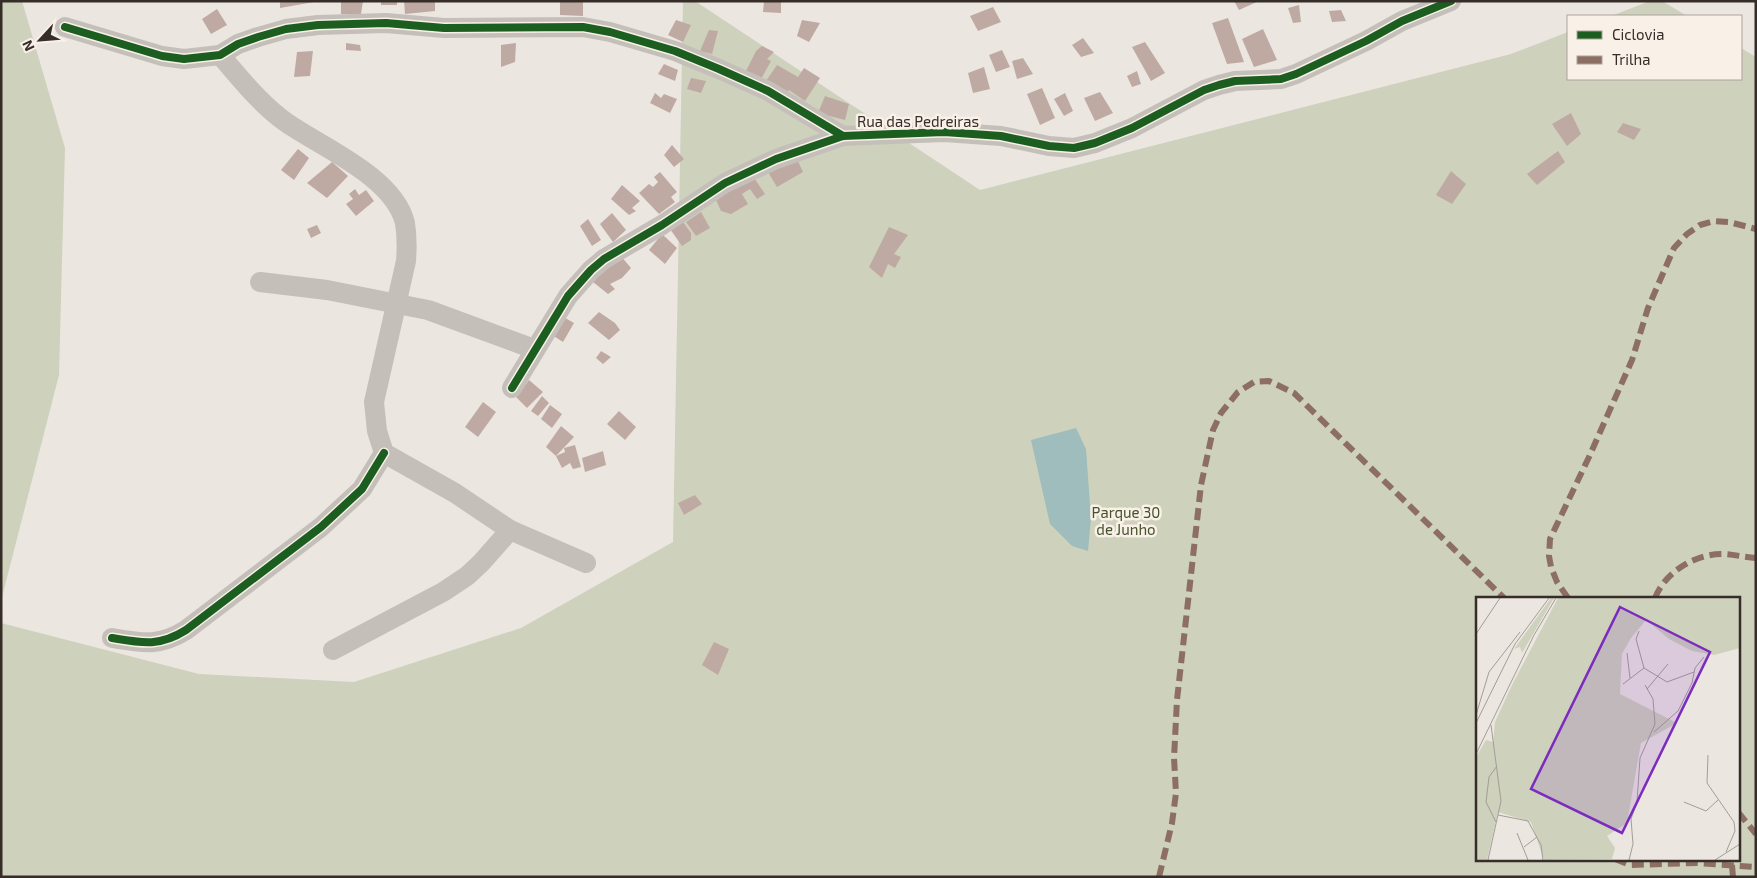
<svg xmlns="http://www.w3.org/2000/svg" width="1757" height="878" font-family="'Exo 2',sans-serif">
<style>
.green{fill:#ced1bc;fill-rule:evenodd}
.water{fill:#9ebdbc}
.building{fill:#bfaaa3}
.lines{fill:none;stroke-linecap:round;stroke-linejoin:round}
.minor{stroke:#c5bfba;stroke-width:20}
.quiet{stroke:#8d6e63;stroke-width:6;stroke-dasharray:12 6;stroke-linecap:butt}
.cycleway-casing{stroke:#f9f0e8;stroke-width:11}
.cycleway{stroke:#1b5e20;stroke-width:8}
.labels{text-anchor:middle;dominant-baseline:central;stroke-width:5;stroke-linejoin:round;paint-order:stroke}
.street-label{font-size:15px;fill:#362c28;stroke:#f9f0e8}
.park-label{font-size:15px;fill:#46532d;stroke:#f9f0e8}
.inset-road{fill:none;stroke:#a39c97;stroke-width:1}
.view{fill:#7b2cbf;fill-opacity:0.15;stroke:#7b2cbf;stroke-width:2.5}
.inset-edge{fill:none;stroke:#362c28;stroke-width:2.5}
</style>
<rect width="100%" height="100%" fill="#ece6e1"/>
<g class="green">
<polygon points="1,1 22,1 65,148 59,375 1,601"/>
<path d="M 683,1 L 695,1 L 980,190 L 1511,54 L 1568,32 L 1568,79 L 1741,79 L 1741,48 L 1756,57 L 1756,877 L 1,877 L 1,623 L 199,674 L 354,682 L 521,628 L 673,542 ZM 1477,598 L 1738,598 L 1738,859 L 1477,859 Z"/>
<polygon points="1650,1 1662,1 1687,16 1611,16"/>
</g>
<polygon class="water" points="1076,428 1086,449 1091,518 1088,551 1072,546 1050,524 1031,440"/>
<g class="building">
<polygon points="280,1 314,1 314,2 280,8"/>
<polygon points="341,1 363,1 361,14 341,14"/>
<rect x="381" y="1" width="16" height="4"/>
<polygon points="404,1 435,1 435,11 405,14"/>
<polygon points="560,1 583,1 583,16 560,15"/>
<polygon points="764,1 781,1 781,13 763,12"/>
<polygon points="1234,1 1259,1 1239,10"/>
<polygon points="1299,5 1301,22 1293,23 1288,8"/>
<polygon points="993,7 1001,22 978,31 970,16"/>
<polygon points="217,9 227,25 211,34 202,19"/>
<polygon points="1341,10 1346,21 1332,22 1329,11"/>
<polygon points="1228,18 1244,62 1227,64 1212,23"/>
<polygon points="676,20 691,25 683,42 668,35"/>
<polygon points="802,20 820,23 809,42 797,36"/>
<polygon points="1263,29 1277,60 1254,67 1242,39"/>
<polygon points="709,30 718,31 712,54 700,51"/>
<polygon points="1083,38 1094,53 1081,57 1072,45"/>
<polygon points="1145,42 1165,73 1151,81 1132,47"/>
<polygon points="346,43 360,45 361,51 346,50"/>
<polygon points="516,43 515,62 501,67 501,45"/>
<polygon points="762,46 774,52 767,59 771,61 760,81 745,73 756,51"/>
<polygon points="1002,50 1010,67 996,72 989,55"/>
<polygon points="313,51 310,76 294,77 297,52"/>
<polygon points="1023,58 1033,74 1017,79 1012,61"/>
<polygon points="664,64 678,70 675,81 658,74"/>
<polygon points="777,65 798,77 804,68 820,78 805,101 789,90 786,94 766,81"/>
<polygon points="984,67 990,89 973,93 968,73"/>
<polygon points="1137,71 1141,84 1132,87 1127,76"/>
<polygon points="691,78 706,81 701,93 687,89"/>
<polygon points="1042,88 1055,118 1040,125 1027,94"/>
<polygon points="1100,92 1113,113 1095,121 1084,98"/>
<polygon points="655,93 661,98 664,94 677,99 670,113 650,103"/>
<polygon points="1065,93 1073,111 1064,116 1054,99"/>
<polygon points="825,96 849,104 845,120 818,113"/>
<polygon points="1571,113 1581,134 1567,146 1552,124"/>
<polygon points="1623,123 1641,129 1634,140 1617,132"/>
<polygon points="672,145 684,159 674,167 664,155"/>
<polygon points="298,149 309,158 294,180 281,170"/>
<polygon points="1558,151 1565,162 1537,185 1527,174"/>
<polygon points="797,159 803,172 777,187 765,167"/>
<polygon points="332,162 348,176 327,198 307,183"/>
<polygon points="1451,171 1466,184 1452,204 1436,195"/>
<polygon points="660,172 677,192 671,197 675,202 659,214 639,193 649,184 653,187 658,182 654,177"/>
<polygon points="750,172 765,194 757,199 750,189 742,194 748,204 731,214 721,211 713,193"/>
<polygon points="622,185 640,201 632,208 636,211 629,215 611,199"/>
<polygon points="355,189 359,195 366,190 374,201 356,216 346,204 353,199 349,194"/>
<polygon points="701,212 710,228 696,236 686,222"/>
<polygon points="612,213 626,230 613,242 600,224"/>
<polygon points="588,219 601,240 592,246 580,226"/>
<polygon points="683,222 691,233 691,240 682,246 670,229"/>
<polygon points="317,225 321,233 311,238 307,229"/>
<polygon points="889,227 908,235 894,254 901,257 895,268 888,264 882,278 869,267"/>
<polygon points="662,234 677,248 665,264 649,250"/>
<polygon points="620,255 631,268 622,278 610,284 615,289 608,294 588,278"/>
<polygon points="599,312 615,323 620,330 609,340 588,323"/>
<polygon points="560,315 574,323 563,342 549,333"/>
<polygon points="601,351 611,357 603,364 596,358"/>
<polygon points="529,380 543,392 527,408 516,397"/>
<polygon points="542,396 549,403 538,416 531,411"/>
<polygon points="483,402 496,412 478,437 465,427"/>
<polygon points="550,405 562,414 552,428 541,419"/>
<polygon points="619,411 636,427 625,440 607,424"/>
<polygon points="561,426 574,437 556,456 546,447"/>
<polygon points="575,445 581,467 573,469 570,463 562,468 556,456 565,452 564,448"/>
<polygon points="603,451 606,465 585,472 582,458"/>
<polygon points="695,495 702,504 684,515 678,503"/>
<polygon points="714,642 729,649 718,675 702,665"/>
</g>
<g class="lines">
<g class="minor">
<polyline points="65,27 162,56 184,59 220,55 238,44 258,37 286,29 318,25 386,23 444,28 583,27 610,32 675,51 719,69 768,91 843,136"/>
<path d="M 220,55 C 241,79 261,105 287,123 C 323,148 394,177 405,223 C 407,236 407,248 406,261 L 374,402 L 377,431 L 384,453 L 455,493 L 510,530 L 586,563"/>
<polyline points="260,282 327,290 428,310 534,349"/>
<polyline points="512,388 568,296 591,270 604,259 662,225 725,183 776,159 843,136 944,132 1001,136 1049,146 1074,148 1095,143 1132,128 1204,90 1219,85 1235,81 1281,79 1296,74 1366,41 1402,21 1451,1"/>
<path d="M 112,638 C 142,643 159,647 186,630 L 321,527 L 362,489 L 384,453"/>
<polyline points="333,650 443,592 467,576 481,563 510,530"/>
</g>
<g class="quiet">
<polyline points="1568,598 1557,582 1551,567 1549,556 1550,539 1589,457 1632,360 1648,308 1674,248 1687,234 1700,225 1714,221 1729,222 1756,229"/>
<path d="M 1655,598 C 1665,572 1696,553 1724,554 C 1735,555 1745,557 1756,558"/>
<polyline points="1738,812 1756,834"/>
<polyline points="1615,859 1630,865 1697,863 1756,867"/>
<polyline points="1732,865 1733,877"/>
<polyline points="1159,877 1172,823 1176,793 1174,758 1177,700 1201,485 1213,430 1221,413 1238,392 1254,382 1269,381 1294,393 1504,598"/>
</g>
<defs>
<g id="cycleway">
<polyline points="65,27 162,56 184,59 220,55 238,44 258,37 286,29 318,25 386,23 444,28 583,27 610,32 675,51 719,69 768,91 843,136"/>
<polyline points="512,388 568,296 591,270 604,259 662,225 725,183 776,159 843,136 944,132 1001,136 1049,146 1074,148 1095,143 1132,128 1204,90 1219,85 1235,81 1281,79 1296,74 1366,41 1402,21 1451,1"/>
<path d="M 112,638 C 142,643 159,647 186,630 L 321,527 L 362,489 L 384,453"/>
</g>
</defs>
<use href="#cycleway" class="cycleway-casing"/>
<use href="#cycleway" class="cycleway"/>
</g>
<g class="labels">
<g class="street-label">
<text x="918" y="121">Rua das Pedreiras</text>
</g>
<g class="park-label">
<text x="1126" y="512">Parque 30<tspan x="1126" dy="17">de Junho</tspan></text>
</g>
</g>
<g transform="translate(1476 597)">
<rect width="264" height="264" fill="#ece6e1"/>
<path d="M 75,1 L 78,1 L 46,56 L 44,50 L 38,52 ZM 82,1 L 264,1 L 264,51 L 238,58 L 216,54 L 193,42 L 170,23 L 155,41 L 146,57 L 144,97 L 201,126 L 165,146 L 151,226 L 131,239 L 139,251 L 136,262 L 68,263 L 55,225 L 22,215 L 11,263 L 0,263 L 0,160 L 10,143 L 17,145 L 19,125 L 36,88 Z" fill="#ced1bc"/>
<path class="inset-road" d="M 163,34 L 160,42 L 168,71M 0,37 L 24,1M 151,56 L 154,81M 147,87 L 168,71 L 191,85 L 218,75M 171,92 L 192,67M 0,118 L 13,75 L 44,35M 0,126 L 39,47 L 73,1M 178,135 L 202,114 L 216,86 L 219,71 L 228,60M 0,157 L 58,38 L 80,1M 232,158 L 231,186 L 258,225 L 259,234 L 250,255M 208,205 L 230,214 L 242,203M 22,218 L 52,224 L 65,248 L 67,263M 20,225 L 10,205 L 13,180 L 21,169M 41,236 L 52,263M 48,250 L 61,240M 12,263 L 25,204 L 15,128M 153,263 L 157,247 L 155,222 L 161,205 L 164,161 L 179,127 L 177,102 L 169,88M 239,263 L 264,247"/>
<path class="view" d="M 144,10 L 234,55 L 146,236 L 55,192 Z"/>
<rect width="264" height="264" class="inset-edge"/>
</g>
<rect width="1757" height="878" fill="none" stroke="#362c28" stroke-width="5"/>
<rect x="1567" y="15" width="175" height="65" fill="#f9f0e8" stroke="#aba29b"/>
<rect x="1577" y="31" width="25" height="8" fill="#1b5e20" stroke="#aba29b"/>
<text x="1612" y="40" font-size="15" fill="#362c28">Ciclovia</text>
<rect x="1577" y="56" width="25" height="8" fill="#8d6e63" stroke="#aba29b"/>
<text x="1612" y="65" font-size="15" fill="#362c28">Trilha</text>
<g transform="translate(40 40) rotate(244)" stroke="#f9f0e8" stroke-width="4" paint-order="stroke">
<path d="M0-4L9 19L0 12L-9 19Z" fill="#362c28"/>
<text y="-8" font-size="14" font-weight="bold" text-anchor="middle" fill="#362c28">N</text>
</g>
</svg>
